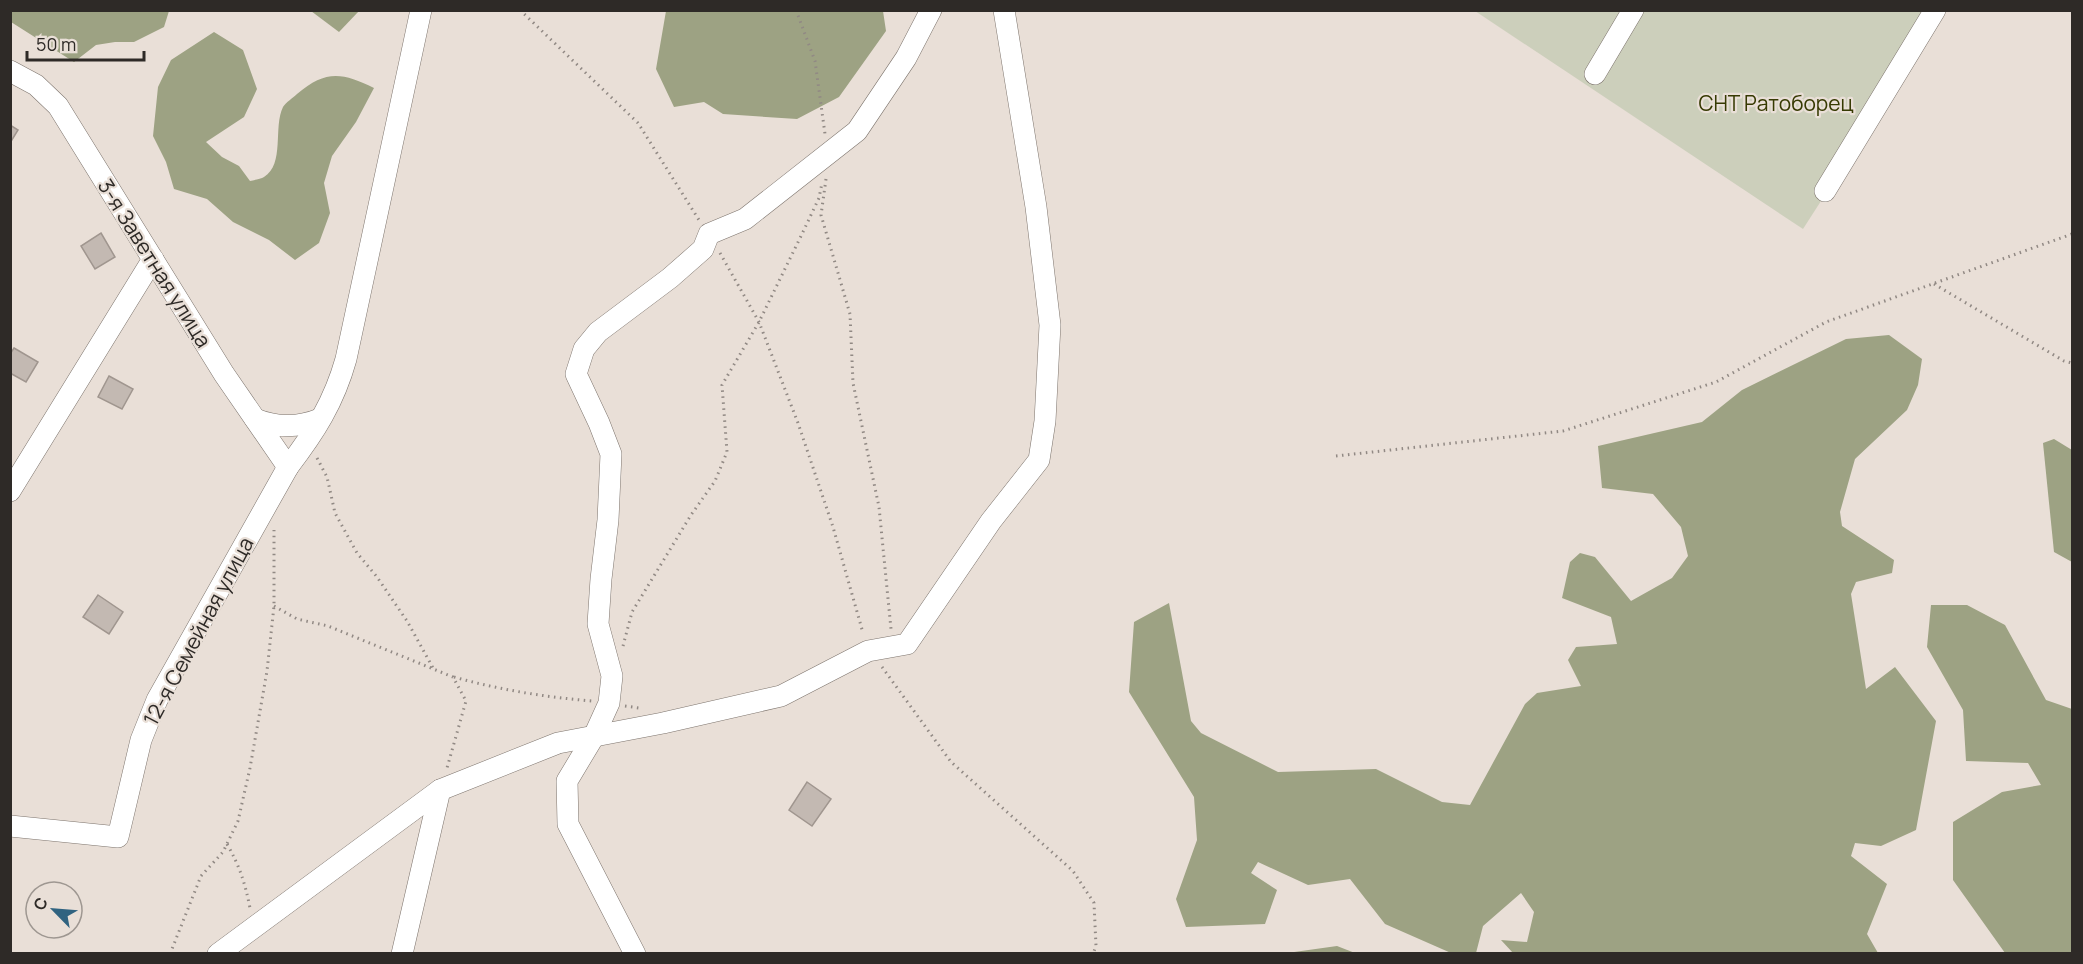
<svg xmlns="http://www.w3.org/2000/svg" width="2083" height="964" font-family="Manrope,sans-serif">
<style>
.green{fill:#cccfbb}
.forest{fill:#9da283}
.building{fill:#c3b9b2;stroke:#a0968f;stroke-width:1.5}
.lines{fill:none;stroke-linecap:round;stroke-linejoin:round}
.minor-casing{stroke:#7d746d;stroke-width:22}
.path{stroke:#918984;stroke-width:3;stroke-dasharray:1.5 4.5;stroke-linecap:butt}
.minor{stroke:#fff;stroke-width:21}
.labels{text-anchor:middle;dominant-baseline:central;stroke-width:4.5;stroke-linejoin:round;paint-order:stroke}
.park-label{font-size:21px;fill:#363a02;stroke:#e9dfd7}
.street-label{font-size:21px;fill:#2e2a27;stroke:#e9dfd7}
</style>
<rect width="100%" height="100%" fill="#e9dfd7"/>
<polygon class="green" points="1475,11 1943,11 1803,229"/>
<g class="forest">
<polygon points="10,11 11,10 169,11 164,27 134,42 115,42 96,45 74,62 11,22"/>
<polygon points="311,11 311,10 359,11 339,32"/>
<polygon points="666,11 883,11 886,31 839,97 797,119 723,114 704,102 674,107 656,69"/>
<path d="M 214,32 L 243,50 L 257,89 L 244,117 L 206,142 L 222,157 L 239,166 L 250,181 C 254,180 261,179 264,177 C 285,164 273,127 283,107 C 286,102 293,98 297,94 C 325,70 342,72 374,88 L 356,122 L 332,156 L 324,183 L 330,213 L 319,243 L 295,260 L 269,240 L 233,222 L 207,199 L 174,189 L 166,162 L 153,136 L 158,87 L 171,60 Z"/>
<polygon points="1889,335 1922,359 1918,385 1907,410 1855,459 1840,512 1842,526 1894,560 1892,573 1856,582 1851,594 1866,689 1895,667 1936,721 1916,830 1881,846 1855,843 1851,856 1887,884 1867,934 1878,953 1513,953 1501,940 1527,942 1534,912 1521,893 1483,926 1476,953 1451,953 1385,924 1350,879 1308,885 1258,862 1251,873 1277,890 1265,924 1186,927 1176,899 1197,840 1194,797 1129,692 1134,622 1169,603 1191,721 1201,733 1278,772 1376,769 1442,802 1470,805 1525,704 1537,693 1581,686 1568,660 1576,647 1617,644 1611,617 1562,598 1570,562 1580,553 1595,557 1631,601 1672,578 1688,556 1681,527 1653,494 1602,488 1598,446 1702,422 1742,390 1846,339"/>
<polygon points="2054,439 2072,450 2072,562 2054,552 2043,443"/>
<polygon points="1931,605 1967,605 2005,625 2046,700 2072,709 2072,953 2005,953 1953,880 1953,822 2002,792 2041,785 2028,763 1966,761 1963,710 1927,647"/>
<polygon points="1337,946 1355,953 1287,953"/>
</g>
<g class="building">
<polygon points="10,125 18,130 10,143"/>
<polygon points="101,233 115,257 95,269 81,246"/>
<polygon points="14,348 38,362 26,382 10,373 10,354"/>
<polygon points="109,376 133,389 122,409 98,397"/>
<polygon points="98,595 123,612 109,634 83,617"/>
<polygon points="807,782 831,799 812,826 789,810"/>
</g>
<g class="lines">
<defs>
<g id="minor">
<polyline points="10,71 36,85 58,106 224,374 288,467"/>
<polyline points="1595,74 1633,10"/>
<polyline points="1825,191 1935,10"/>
<path d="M 255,419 C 277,428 298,428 320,419"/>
<polyline points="10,491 153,259"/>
<path d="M 10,826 L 118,837 L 141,740 L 157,700 L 288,467 C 315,432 334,402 346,359 L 421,10"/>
<polyline points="218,954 440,790 558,743 663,723 781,696 868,651 907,644 991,521 1039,460 1045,421 1050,325 1036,207 1004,10"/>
<polyline points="402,954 440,790"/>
<polyline points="635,954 568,824 567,781 594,736 609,703 612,676 598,624 601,579 608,520 611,454 599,423 576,374 584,349 598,332 670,278 703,249 709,234 745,219 857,131 906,58 931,10"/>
</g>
</defs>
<use href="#minor" class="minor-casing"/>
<g class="path">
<polyline points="520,10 638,123 699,220"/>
<polyline points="796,10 815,61 825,134"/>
<polyline points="826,179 821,215 850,314 853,383 879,507 891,629"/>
<polyline points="720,253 759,322 798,423 833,527 863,633"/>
<polyline points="1934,284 2064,361 2072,363"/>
<polyline points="1336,456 1563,431 1716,382 1826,322 2072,234"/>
<polyline points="317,458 327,477 335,513 357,553 377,577 407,621 433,668"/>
<polyline points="274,606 297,619 328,626 453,677 466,701 447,768"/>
<polyline points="623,646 632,612 691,515 715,481 727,452 722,385 759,322 802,234 819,198 822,183"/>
<polyline points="882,667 951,762 1073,871 1094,903 1096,946 1093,954"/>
<path d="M 454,677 C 500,690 545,697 592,701"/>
<polyline points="625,706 639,708"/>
<path d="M 227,844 C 240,867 245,883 250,908"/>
<polyline points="170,954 201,876 223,852 238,821 250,768 267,671 274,606 274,530"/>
</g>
<use href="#minor" class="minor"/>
</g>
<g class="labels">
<g class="park-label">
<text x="1776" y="103">СНТ Ратоборец</text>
</g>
<g class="street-label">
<text transform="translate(155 263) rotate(58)">3-я Заветная улица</text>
<text transform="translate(198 631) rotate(-62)">12-я Семейная улица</text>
</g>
</g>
<rect width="2083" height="964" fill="none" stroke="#2e2a27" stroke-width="24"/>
<g transform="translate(54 910) rotate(295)"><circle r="28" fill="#e9dfd7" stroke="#9e9791" stroke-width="1.5"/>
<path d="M0-4.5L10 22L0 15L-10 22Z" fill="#306380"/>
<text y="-9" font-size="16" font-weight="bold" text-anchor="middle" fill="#2e2a27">С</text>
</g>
<path d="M27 51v9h117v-9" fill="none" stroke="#2e2a27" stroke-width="3"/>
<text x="36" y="51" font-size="18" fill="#2e2a27" stroke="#e9dfd7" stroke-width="4.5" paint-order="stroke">50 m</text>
</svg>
